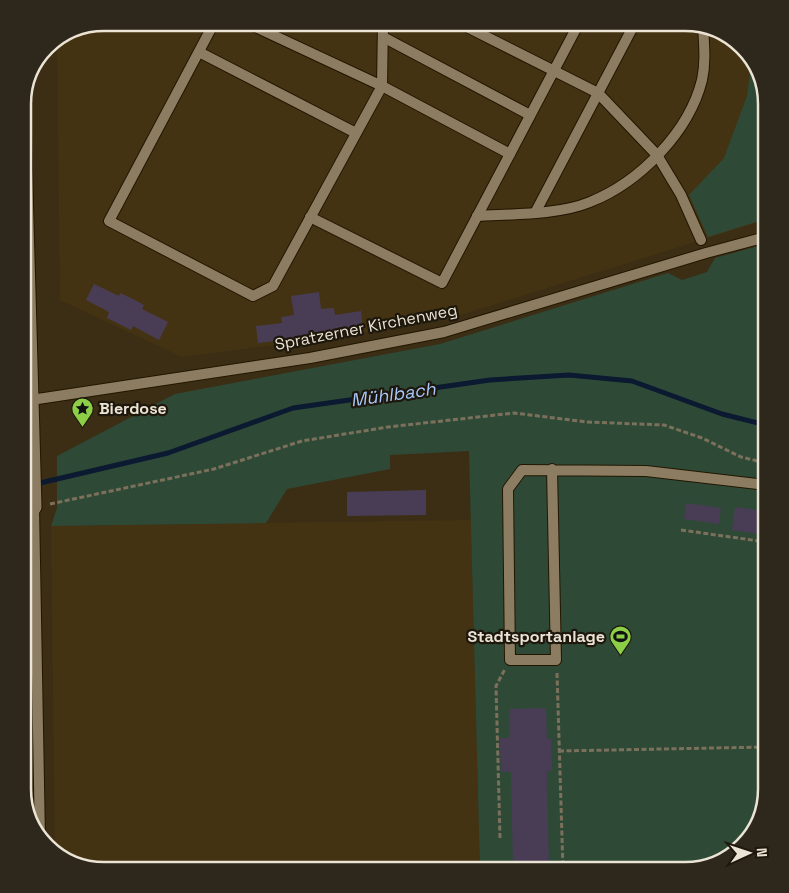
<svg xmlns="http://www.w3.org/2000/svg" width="789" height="893" font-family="'Space Grotesk',sans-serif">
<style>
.built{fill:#443312}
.green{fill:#2e4a37}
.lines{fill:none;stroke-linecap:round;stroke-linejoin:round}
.stream{stroke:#0b1931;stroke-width:5}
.building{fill:#493d55}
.service-casing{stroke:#221600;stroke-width:12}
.minor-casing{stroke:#221600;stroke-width:17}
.path{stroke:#7b705b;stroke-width:3;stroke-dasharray:5 2.5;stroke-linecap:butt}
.service{stroke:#8c7d62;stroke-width:10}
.minor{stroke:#8c7d62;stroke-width:15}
.labels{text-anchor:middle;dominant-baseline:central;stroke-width:4.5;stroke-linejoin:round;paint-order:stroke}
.street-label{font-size:16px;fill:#ebe3d4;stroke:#1d170c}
.poi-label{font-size:16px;font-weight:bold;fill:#ebe3d4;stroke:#1d170c;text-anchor:start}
.water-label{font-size:18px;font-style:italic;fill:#a9c9fd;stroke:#1d170c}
.rim{fill:none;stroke:#ebe3d4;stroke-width:2.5}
</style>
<rect width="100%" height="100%" fill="#3b2e15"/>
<g class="built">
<polygon points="104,23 690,23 726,33 750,55 766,104 766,220 457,316 364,333 182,357 60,300 57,40"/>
<polygon points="23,394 28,805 23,789"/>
<polygon points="471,520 480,870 104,870 68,862 55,852 51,526"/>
</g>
<g class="green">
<polygon points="752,60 766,104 766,219 708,237 689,195 724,158 747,96"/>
<polygon points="766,244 766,789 758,825 734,854 685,870 480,870 469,451 390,455 390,469 287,489 266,523 51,526 57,508 57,456 175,394 440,344 668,273 682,280 707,272 715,258"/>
</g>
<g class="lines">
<polyline class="stream" points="23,487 168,453 293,408 490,380 569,375 632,381 722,414 766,425"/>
</g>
<g class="building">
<polygon points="94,284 119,296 120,293 133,299 144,305 142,309 168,322 159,340 133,326 131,330 107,318 109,312 86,300"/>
<polygon points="319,292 321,309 334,308 335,315 361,311 363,331 258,343 256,326 282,323 281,317 294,315 291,296"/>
<polygon points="426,490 426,515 347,516 347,492"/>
<polygon points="686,503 721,508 719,524 684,519"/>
<polygon points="735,507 766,511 766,535 732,530"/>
<polygon points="546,708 547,739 551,739 552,771 547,771 549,870 513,870 511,772 501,772 500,738 509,738 509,709"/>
</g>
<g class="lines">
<defs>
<g id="service">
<polyline points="214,23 109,221 253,296 273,286 382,86 383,23"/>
<polyline points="247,23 382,86 510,154"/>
<polyline points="459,23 598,93 657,155 681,195 701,240"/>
<polyline points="383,37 530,115"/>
<polyline points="199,52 356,133"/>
<polyline points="535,213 635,23"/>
<path d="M 477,216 C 511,214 559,215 590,202 C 640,182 689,132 702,80 C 706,62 704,44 703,26"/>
<polyline points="310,217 442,283 579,23"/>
<polyline points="31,400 310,358 444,332 706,253 766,237"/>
<polyline points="552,469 556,660 510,660 508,489 522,470 646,471 766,485"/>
<polyline points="34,507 40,839"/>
<polyline points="23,520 34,518"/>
</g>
<polyline id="minor" points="23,115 34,507"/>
</defs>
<use href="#service" class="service-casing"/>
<use href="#minor" class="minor-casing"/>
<g class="path">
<polyline points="50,504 214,469 302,441 388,427 514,413 587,422 664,425 702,438 741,457 766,463"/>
<polyline points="681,530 766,542"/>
<polyline points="557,673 563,870"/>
<polyline points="559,751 766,747"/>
<polyline points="500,838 496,686 505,669"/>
</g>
<use href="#service" class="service"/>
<use href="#minor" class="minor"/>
</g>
<defs>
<symbol id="sight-pin" viewBox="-11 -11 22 30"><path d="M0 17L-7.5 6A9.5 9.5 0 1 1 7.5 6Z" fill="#8cce45" stroke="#1d170c"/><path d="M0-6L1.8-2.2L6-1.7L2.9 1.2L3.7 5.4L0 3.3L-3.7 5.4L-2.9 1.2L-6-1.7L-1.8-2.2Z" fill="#111"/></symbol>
<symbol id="stadium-pin" viewBox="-11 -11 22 30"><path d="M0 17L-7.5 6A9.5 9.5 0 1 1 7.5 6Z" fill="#8cce45" stroke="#1d170c"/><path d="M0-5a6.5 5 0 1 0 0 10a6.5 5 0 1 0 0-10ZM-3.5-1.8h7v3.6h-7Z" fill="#111"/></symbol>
</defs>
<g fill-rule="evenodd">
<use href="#sight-pin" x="70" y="396" width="25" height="34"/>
<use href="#stadium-pin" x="608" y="624" width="25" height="34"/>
</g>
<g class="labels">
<g class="street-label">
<text transform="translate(366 327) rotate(-11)">Spratzerner Kirchenweg</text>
</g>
<g class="poi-label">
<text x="99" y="408">Bierdose</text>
<text x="605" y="636" text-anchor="end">Stadtsportanlage</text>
</g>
<g class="water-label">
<text transform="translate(393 394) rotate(-8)">Mühlbach</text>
</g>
</g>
<path d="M0 0H789V893H0ZM104 31H685A73 73 0 0 1 758 104V789A73 73 0 0 1 685 862H104A73 73 0 0 1 31 789V104A73 73 0 0 1 104 31Z" fill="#2d271c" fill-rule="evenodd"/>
<path class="rim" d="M104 31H685A73 73 0 0 1 758 104V789A73 73 0 0 1 685 862H104A73 73 0 0 1 31 789V104A73 73 0 0 1 104 31Z"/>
<g transform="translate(749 853) rotate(87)" stroke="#1d170c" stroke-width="4" paint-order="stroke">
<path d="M0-4L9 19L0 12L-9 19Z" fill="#ebe3d4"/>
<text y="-8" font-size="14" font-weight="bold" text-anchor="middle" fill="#ebe3d4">N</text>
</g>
</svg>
